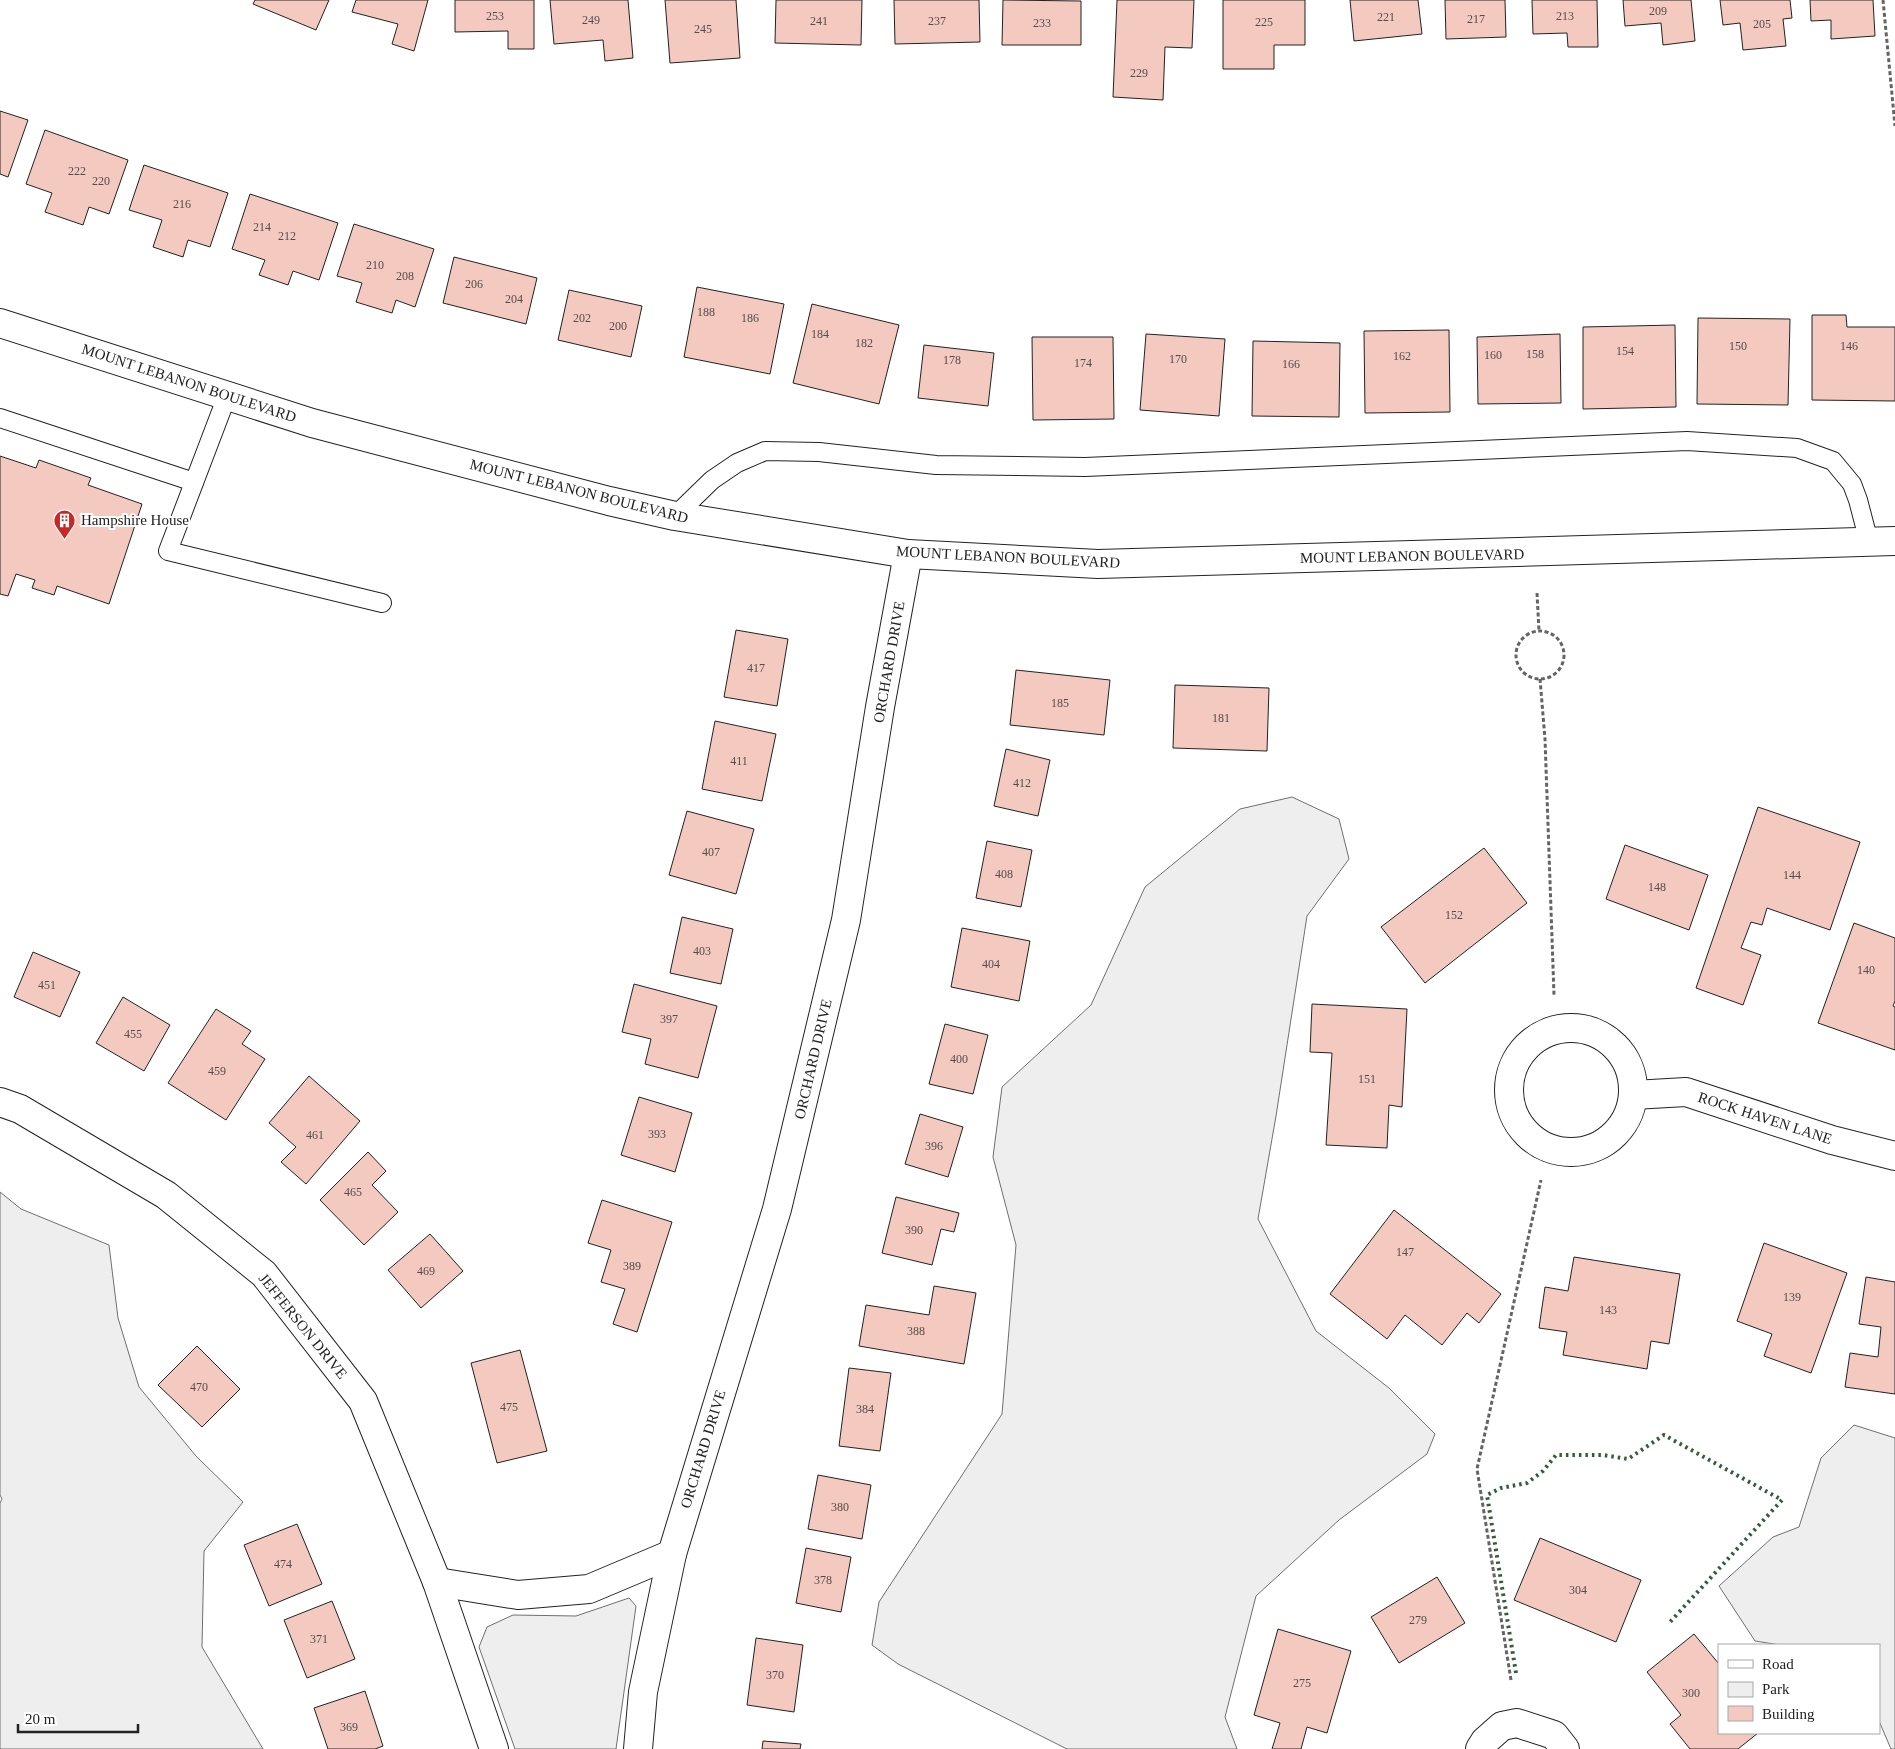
<svg xmlns="http://www.w3.org/2000/svg" width="1895" height="1749" font-family="Georgia,serif">
<style>
.green{fill:#eee;stroke:#6f6f6f}
.building{fill:#f3c9c0;stroke:#222}
.lines{fill:none;stroke-linecap:round;stroke-linejoin:round}
.lane-casing{stroke:#222;stroke-width:20}
.street-casing{stroke:#222;stroke-width:30}
.secondary-casing{stroke:#222;stroke-width:30}
.path{stroke:#646464;stroke-width:3;stroke-dasharray:4 2.5;stroke-linecap:butt}
.lane{stroke:#fff;stroke-width:18}
.street{stroke:#fff;stroke-width:28}
.secondary{stroke:#fff;stroke-width:28}
.hedge{stroke:#2f5e38;stroke-width:4;stroke-dasharray:2.5 4;stroke-linecap:butt}
.labels{text-anchor:middle;dominant-baseline:central;stroke-width:4;stroke-linejoin:round;paint-order:stroke}
.number-label{font-size:12px;fill:#564c4a}
.street-label{font-size:15px;fill:#222;stroke:#fff}
.poi-label{font-size:15px;fill:#222;stroke:#fff;text-anchor:start}
</style>
<rect width="100%" height="100%" fill="#fff"/>
<g class="green">
<polygon points="1292,797 1339,819 1349,859 1307,916 1276,1116 1258,1219 1316,1331 1389,1388 1435,1434 1427,1454 1339,1520 1256,1596 1225,1717 1237,1749 1067,1749 898,1664 872,1645 879,1602 1002,1414 1016,1245 993,1157 1002,1087 1091,1005 1145,887 1240,809"/>
<polygon points="0,1192 21,1209 109,1245 118,1318 139,1387 196,1456 243,1502 204,1551 202,1647 263,1749 0,1749 0,1503 2,1499 0,1495"/>
<polygon points="1854,1425 1895,1438 1895,1749 1891,1749 1879,1721 1879,1645 1780,1645 1755,1641 1719,1586 1773,1537 1799,1527 1821,1458"/>
<polygon points="629,1598 636,1606 616,1749 515,1749 479,1647 487,1627 513,1615 576,1616"/>
</g>
<g class="building">
<polygon points="255,0 329,0 316,30 253,4"/>
<polygon points="356,0 428,0 414,51 392,44 398,24 352,12"/>
<polygon points="455,0 534,0 534,49 508,49 508,31 455,32"/>
<polygon points="550,0 628,0 633,58 605,61 603,40 554,44"/>
<polygon points="665,0 736,0 740,58 670,63"/>
<polygon points="776,0 862,0 861,45 775,43"/>
<polygon points="894,0 979,0 980,42 895,44"/>
<polygon points="1003,0 1081,1 1081,45 1002,45"/>
<polygon points="1117,0 1194,0 1192,48 1165,47 1163,100 1113,97"/>
<polygon points="1223,0 1305,0 1305,45 1274,45 1274,69 1223,69"/>
<polygon points="1350,0 1418,0 1422,34 1354,41"/>
<polygon points="1445,0 1505,0 1506,37 1446,39"/>
<polygon points="1532,0 1597,0 1598,47 1568,47 1567,33 1533,34"/>
<polygon points="1623,0 1691,0 1695,41 1663,45 1661,23 1625,26"/>
<polygon points="1720,0 1790,0 1792,18 1783,19 1786,46 1743,50 1740,23 1723,25"/>
<polygon points="1810,0 1873,0 1875,36 1831,39 1831,20 1811,21"/>
<polygon points="0,111 28,120 8,177 0,174"/>
<polygon points="45,130 128,160 109,214 89,207 83,225 45,212 52,193 26,184"/>
<polygon points="144,165 228,193 210,247 188,240 183,257 153,247 162,220 129,210"/>
<polygon points="250,194 338,223 319,280 293,271 288,285 259,275 265,260 232,249"/>
<polygon points="354,224 434,249 415,307 396,300 392,313 356,302 362,283 337,276"/>
<polygon points="454,257 537,278 526,324 443,303"/>
<polygon points="697,287 784,304 770,374 684,357"/>
<polygon points="569,290 642,306 631,357 558,340"/>
<polygon points="812,304 899,325 879,404 793,383"/>
<polygon points="1812,315 1846,315 1847,327 1895,327 1895,401 1812,400"/>
<polygon points="1698,318 1790,319 1788,405 1697,404"/>
<polygon points="1675,325 1676,407 1583,409 1583,327"/>
<polygon points="1449,330 1450,412 1365,413 1364,331"/>
<polygon points="1146,334 1225,339 1219,416 1140,410"/>
<polygon points="1560,334 1561,403 1478,404 1477,337"/>
<polygon points="1032,337 1113,337 1114,419 1033,420"/>
<polygon points="1253,341 1340,343 1339,417 1252,416"/>
<polygon points="924,345 994,353 988,406 918,398"/>
<polygon points="0,456 36,468 39,460 91,478 88,485 142,504 109,604 57,586 54,595 32,588 35,580 16,574 8,596 0,594"/>
<polygon points="736,630 788,639 777,706 724,697"/>
<polygon points="1016,670 1110,680 1104,735 1010,725"/>
<polygon points="1175,685 1269,688 1267,751 1173,748"/>
<polygon points="715,721 776,734 762,801 702,789"/>
<polygon points="1006,749 1050,760 1038,816 994,806"/>
<polygon points="1758,807 1860,842 1830,930 1767,908 1762,925 1751,922 1741,948 1761,955 1743,1005 1696,988"/>
<polygon points="687,811 754,829 736,894 669,875"/>
<polygon points="987,841 1032,850 1021,907 976,898"/>
<polygon points="1625,845 1708,875 1689,930 1606,899"/>
<polygon points="1484,848 1527,903 1425,983 1381,927"/>
<polygon points="682,917 733,929 721,984 670,973"/>
<polygon points="1854,923 1895,938 1895,1001 1893,1006 1895,1007 1895,1050 1818,1023"/>
<polygon points="962,928 1030,941 1019,1001 951,987"/>
<polygon points="33,952 80,972 60,1017 14,997"/>
<polygon points="634,984 717,1006 698,1078 645,1064 651,1039 622,1032"/>
<polygon points="123,997 170,1025 144,1071 96,1043"/>
<polygon points="1312,1004 1407,1009 1402,1107 1389,1105 1387,1148 1326,1145 1332,1053 1310,1052"/>
<polygon points="216,1009 251,1031 242,1044 265,1059 226,1120 168,1083"/>
<polygon points="945,1024 988,1035 973,1094 929,1084"/>
<polygon points="309,1076 360,1121 306,1184 281,1162 296,1147 269,1123"/>
<polygon points="639,1097 692,1113 675,1172 621,1155"/>
<polygon points="920,1114 963,1127 948,1177 905,1164"/>
<polygon points="368,1152 386,1171 372,1185 398,1212 364,1245 320,1200"/>
<polygon points="896,1197 959,1213 954,1232 941,1229 932,1265 882,1253"/>
<polygon points="602,1200 672,1222 637,1332 613,1324 625,1289 601,1282 611,1250 588,1243"/>
<polygon points="1394,1210 1501,1294 1479,1323 1467,1313 1442,1345 1405,1315 1387,1339 1330,1294"/>
<polygon points="430,1234 463,1271 421,1308 388,1270"/>
<polygon points="1764,1243 1847,1273 1811,1373 1764,1356 1772,1334 1737,1321"/>
<polygon points="1574,1257 1680,1274 1669,1344 1651,1341 1647,1369 1563,1355 1567,1332 1539,1328 1545,1287 1568,1291"/>
<polygon points="1866,1277 1895,1282 1895,1394 1845,1387 1850,1353 1878,1357 1881,1327 1859,1324"/>
<polygon points="934,1286 976,1293 964,1364 859,1346 866,1305 929,1315"/>
<polygon points="197,1346 240,1389 202,1427 158,1385"/>
<polygon points="520,1350 547,1451 497,1463 471,1363"/>
<polygon points="849,1368 891,1373 880,1451 839,1446"/>
<polygon points="818,1475 871,1485 862,1539 808,1529"/>
<polygon points="297,1524 322,1584 269,1606 244,1545"/>
<polygon points="1540,1538 1641,1580 1616,1642 1514,1600"/>
<polygon points="806,1548 851,1557 841,1612 796,1603"/>
<polygon points="1437,1577 1465,1623 1399,1663 1371,1617"/>
<polygon points="332,1601 355,1659 307,1678 284,1620"/>
<polygon points="1278,1629 1351,1651 1327,1733 1307,1727 1301,1749 1272,1749 1280,1723 1254,1715"/>
<polygon points="1694,1634 1719,1664 1719,1733 1758,1733 1738,1749 1690,1749 1670,1724 1681,1715 1647,1672"/>
<polygon points="756,1638 803,1645 794,1712 747,1705"/>
<polygon points="365,1691 383,1746 375,1749 328,1749 314,1708"/>
<polygon points="763,1741 801,1744 800,1749 762,1749"/>
</g>
<g class="lines">
<defs>
<g id="lane">
<polyline points="227,396 168,551 382,603"/>
<polyline points="0,418 194,482"/>
<polyline points="675,516 712,480 737,463 765,451 819,452 936,465 1085,467 1687,441 1797,448 1833,461 1852,484 1858,500 1869,542"/>
</g>
<g id="street">
<circle cx="1571" cy="1090" r="62"/>
<polyline points="1633,1095 1686,1092 1832,1140 1895,1156"/>
<polyline points="0,1102 20,1109 166,1195 264,1274 363,1401 437,1582 494,1749"/>
<polyline points="437,1582 518,1595 589,1589 672,1554"/>
<polyline points="638,1749 643,1692 672,1554 777,1209 846,920 880,707 908,554"/>
<polyline points="1480,1749 1485,1741 1502,1726 1517,1723 1554,1735 1565,1749"/>
</g>
<polyline id="secondary" points="0,323 312,423 609,501 675,516 908,554 1098,564 1895,541"/>
</defs>
<use href="#lane" class="lane-casing"/>
<use href="#street" class="street-casing"/>
<use href="#secondary" class="secondary-casing"/>
<g class="path">
<polyline points="1883,0 1895,126"/>
<polyline points="1537,593 1539,631"/>
<circle cx="1540" cy="655" r="24"/>
<polyline points="1540,679 1545,739 1554,995"/>
<polyline points="1511,1680 1477,1469 1541,1180"/>
</g>
<use href="#lane" class="lane"/>
<use href="#street" class="street"/>
<use href="#secondary" class="secondary"/>
<polyline class="hedge" points="1516,1673 1487,1495 1501,1488 1527,1483 1543,1471 1556,1455 1603,1455 1628,1459 1664,1435 1782,1500 1670,1622"/>
</g>
<defs>
<symbol id="building-pin" viewBox="-11 -11 22 30"><path d="M0 17L-7.5 6A9.5 9.5 0 1 1 7.5 6Z" fill="#c62828" stroke="#fff"/><path d="M-4-6H4V6H1V3H-1V6H-4ZM-2.5-4.3h1.7v1.8h-1.7ZM.8-4.3h1.7v1.8H.8ZM-2.5-1h1.7V.8h-1.7ZM.8-1h1.7V.8H.8Z" fill="#fff"/></symbol>
</defs>
<g fill-rule="evenodd">
<use href="#building-pin" x="52" y="508" width="25" height="34"/>
</g>
<g class="labels">
<g class="number-label">
<text x="1658" y="11">209</text>
<text x="495" y="16">253</text>
<text x="1565" y="16">213</text>
<text x="1386" y="17">221</text>
<text x="1476" y="19">217</text>
<text x="591" y="20">249</text>
<text x="819" y="21">241</text>
<text x="937" y="21">237</text>
<text x="1264" y="22">225</text>
<text x="1042" y="23">233</text>
<text x="1762" y="24">205</text>
<text x="703" y="29">245</text>
<text x="1139" y="73">229</text>
<text x="77" y="171">222</text>
<text x="101" y="181">220</text>
<text x="182" y="204">216</text>
<text x="262" y="227">214</text>
<text x="287" y="236">212</text>
<text x="375" y="265">210</text>
<text x="405" y="276">208</text>
<text x="474" y="284">206</text>
<text x="514" y="299">204</text>
<text x="706" y="312">188</text>
<text x="582" y="318">202</text>
<text x="750" y="318">186</text>
<text x="618" y="326">200</text>
<text x="820" y="334">184</text>
<text x="864" y="343">182</text>
<text x="1738" y="346">150</text>
<text x="1849" y="346">146</text>
<text x="1625" y="351">154</text>
<text x="1535" y="354">158</text>
<text x="1493" y="355">160</text>
<text x="1402" y="356">162</text>
<text x="1178" y="359">170</text>
<text x="952" y="360">178</text>
<text x="1083" y="363">174</text>
<text x="1291" y="364">166</text>
<text x="756" y="668">417</text>
<text x="1060" y="703">185</text>
<text x="1221" y="718">181</text>
<text x="739" y="761">411</text>
<text x="1022" y="783">412</text>
<text x="711" y="852">407</text>
<text x="1004" y="874">408</text>
<text x="1792" y="875">144</text>
<text x="1657" y="887">148</text>
<text x="1454" y="915">152</text>
<text x="702" y="951">403</text>
<text x="991" y="964">404</text>
<text x="1866" y="970">140</text>
<text x="47" y="985">451</text>
<text x="669" y="1019">397</text>
<text x="133" y="1034">455</text>
<text x="959" y="1059">400</text>
<text x="217" y="1071">459</text>
<text x="1367" y="1079">151</text>
<text x="657" y="1134">393</text>
<text x="315" y="1135">461</text>
<text x="934" y="1146">396</text>
<text x="353" y="1192">465</text>
<text x="914" y="1230">390</text>
<text x="1405" y="1252">147</text>
<text x="632" y="1266">389</text>
<text x="426" y="1271">469</text>
<text x="1792" y="1297">139</text>
<text x="1608" y="1310">143</text>
<text x="916" y="1331">388</text>
<text x="199" y="1387">470</text>
<text x="509" y="1407">475</text>
<text x="865" y="1409">384</text>
<text x="840" y="1507">380</text>
<text x="283" y="1564">474</text>
<text x="823" y="1580">378</text>
<text x="1578" y="1590">304</text>
<text x="1418" y="1620">279</text>
<text x="319" y="1639">371</text>
<text x="775" y="1675">370</text>
<text x="1302" y="1683">275</text>
<text x="1691" y="1693">300</text>
<text x="349" y="1727">369</text>
</g>
<g class="street-label">
<text transform="translate(189 383) rotate(18)">MOUNT LEBANON BOULEVARD</text>
<text transform="translate(579 491) rotate(14)">MOUNT LEBANON BOULEVARD</text>
<text transform="translate(1412 556) rotate(-1)">MOUNT LEBANON BOULEVARD</text>
<text transform="translate(1008 557) rotate(3)">MOUNT LEBANON BOULEVARD</text>
<text transform="translate(889 662) rotate(-80)">ORCHARD DRIVE</text>
<text transform="translate(813 1059) rotate(-77)">ORCHARD DRIVE</text>
<text transform="translate(1765 1118) rotate(18)">ROCK HAVEN LANE</text>
<text transform="translate(303 1326) rotate(51)">JEFFERSON DRIVE</text>
<text transform="translate(703 1449) rotate(-73)">ORCHARD DRIVE</text>
</g>
<g class="poi-label">
<text x="81" y="520">Hampshire House</text>
</g>
</g>
<rect x="1718" y="1644" width="162" height="90" fill="#ffffff" stroke="#a7a7a7"/>
<rect x="1728" y="1660" width="25" height="8" fill="#ffffff" stroke="#a7a7a7"/>
<text x="1762" y="1669" font-size="15" fill="#222222">Road</text>
<rect x="1728" y="1682" width="25" height="15" fill="#eeeeee" stroke="#a7a7a7"/>
<text x="1762" y="1694" font-size="15" fill="#222222">Park</text>
<rect x="1728" y="1706" width="25" height="15" fill="#f3c9c0" stroke="#a7a7a7"/>
<text x="1762" y="1719" font-size="15" fill="#222222">Building</text>
<path d="M18 1724v8h120v-8" fill="none" stroke="#222222" stroke-width="2.5"/>
<text x="25" y="1724" font-size="15" fill="#222222" stroke="#ffffff" stroke-width="4" paint-order="stroke">20 m</text>
</svg>
